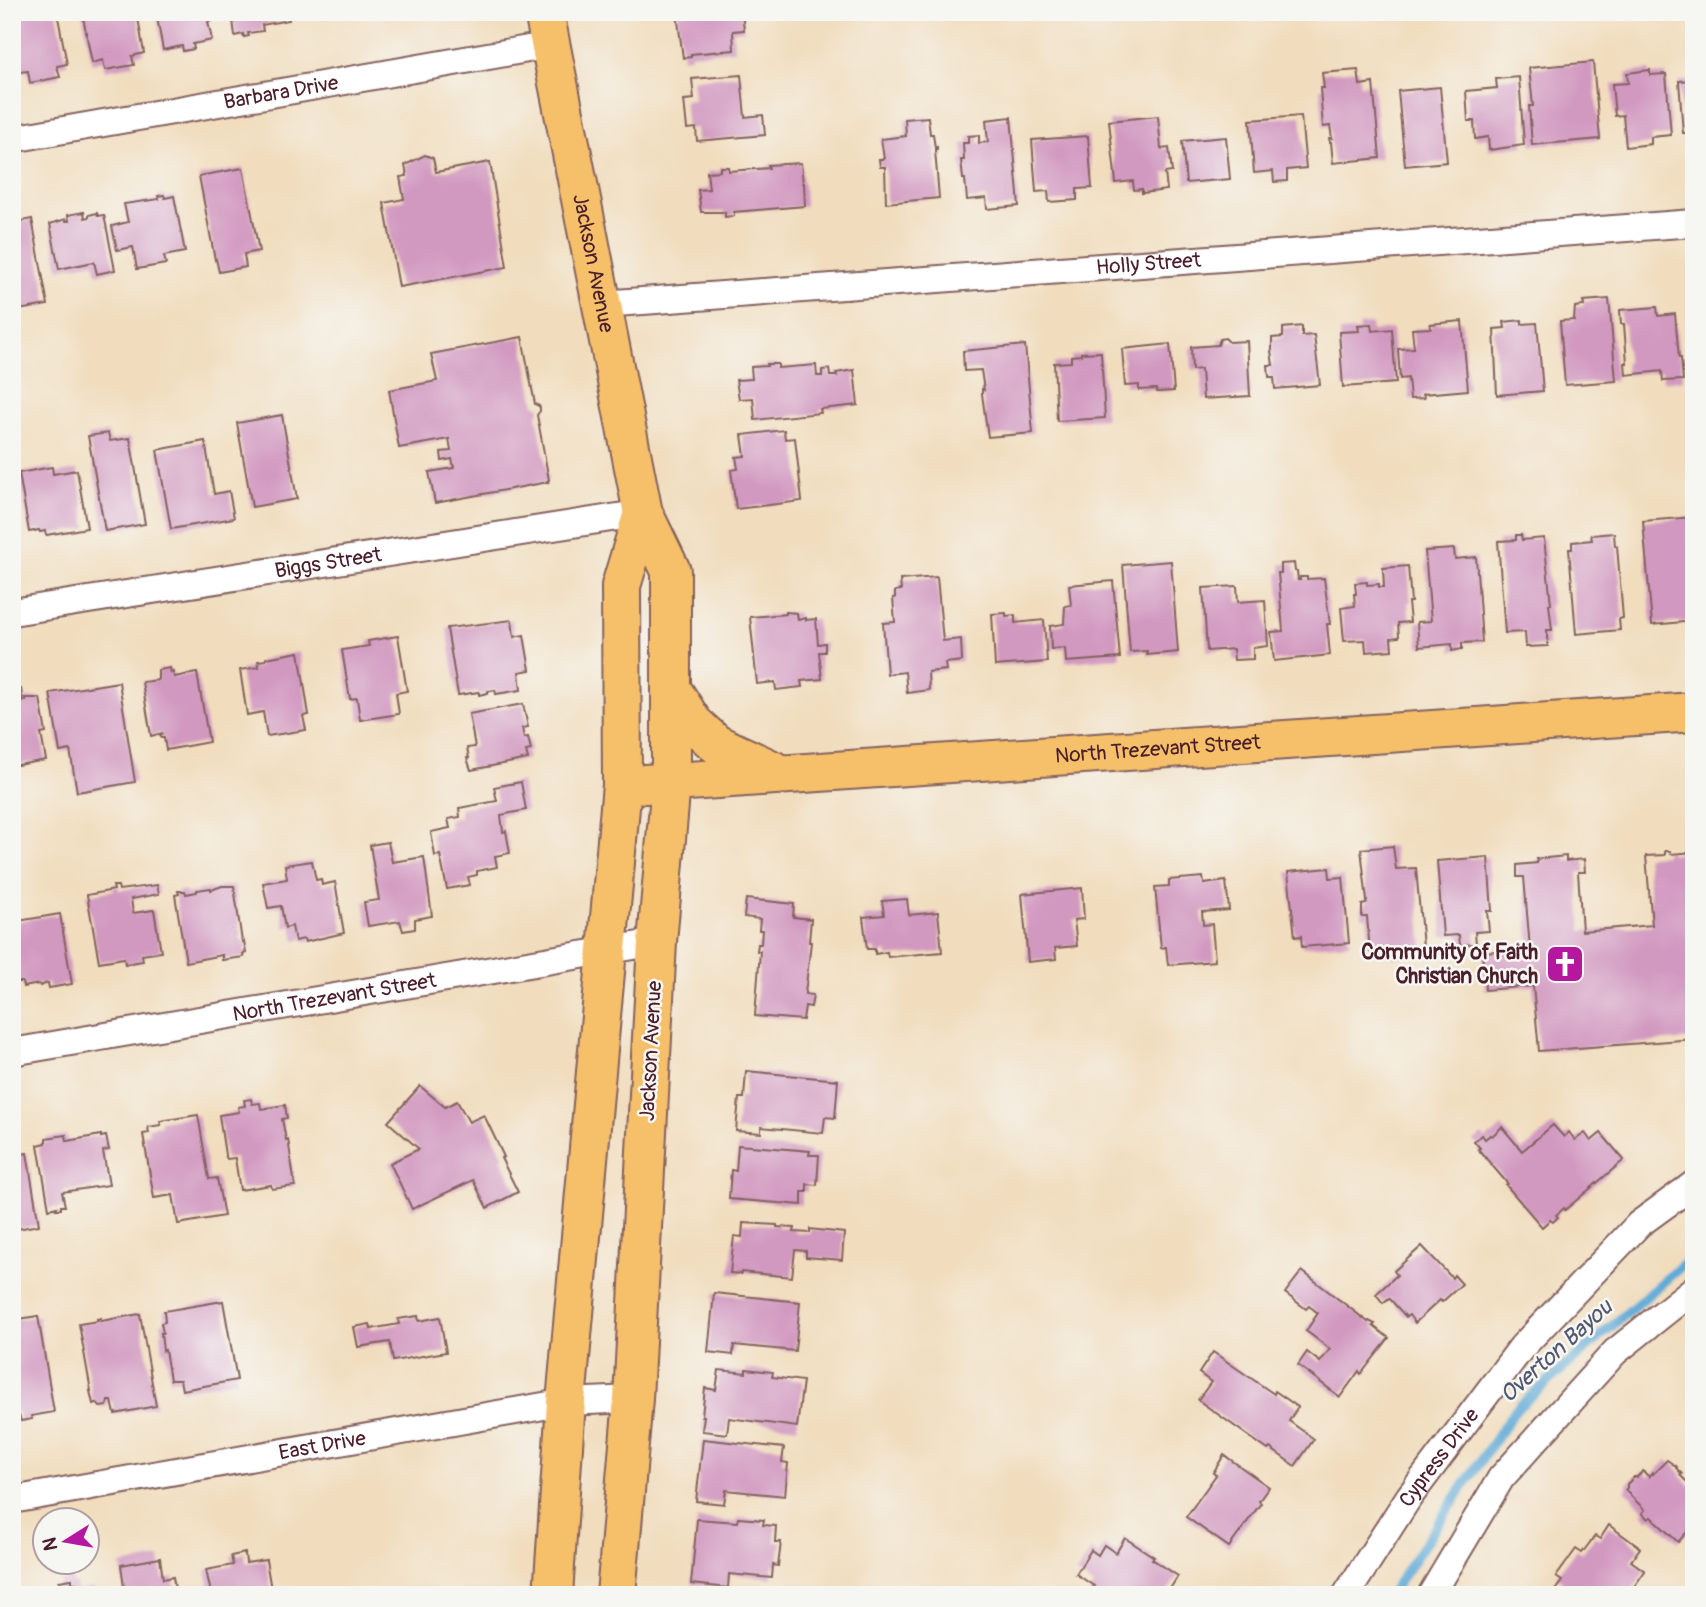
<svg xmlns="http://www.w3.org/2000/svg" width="1706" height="1607" font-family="Pangolin,sans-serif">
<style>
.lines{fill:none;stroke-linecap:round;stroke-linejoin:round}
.stream{stroke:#5faad7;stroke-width:10}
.building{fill:#d198c0}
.street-casing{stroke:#84625e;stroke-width:30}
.primary-casing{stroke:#84625e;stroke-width:42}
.street{stroke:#fff;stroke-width:26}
.primary{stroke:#f6c06b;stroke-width:38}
.labels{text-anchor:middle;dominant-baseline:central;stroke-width:5;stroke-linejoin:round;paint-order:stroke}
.street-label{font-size:21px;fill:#4a1f2b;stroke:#f6f6f2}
.poi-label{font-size:21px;font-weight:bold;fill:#4a1f2b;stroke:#f6f6f2;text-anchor:end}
.water-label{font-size:23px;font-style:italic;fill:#525770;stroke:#f6f6f2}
</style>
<rect width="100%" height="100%" fill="#f6f6f2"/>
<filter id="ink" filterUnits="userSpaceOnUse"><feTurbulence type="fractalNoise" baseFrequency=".0143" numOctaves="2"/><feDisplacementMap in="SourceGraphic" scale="14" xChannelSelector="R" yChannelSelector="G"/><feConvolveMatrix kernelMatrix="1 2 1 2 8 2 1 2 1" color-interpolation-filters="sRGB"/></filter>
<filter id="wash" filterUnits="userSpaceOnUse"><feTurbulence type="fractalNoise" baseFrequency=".00686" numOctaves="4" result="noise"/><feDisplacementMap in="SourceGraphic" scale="28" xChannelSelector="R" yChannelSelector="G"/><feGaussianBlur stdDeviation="1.57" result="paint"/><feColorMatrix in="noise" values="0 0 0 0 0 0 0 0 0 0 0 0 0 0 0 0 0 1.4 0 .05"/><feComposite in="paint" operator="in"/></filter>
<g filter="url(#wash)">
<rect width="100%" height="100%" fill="#f1ddbe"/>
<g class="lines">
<polyline class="stream" points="1390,1595 1515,1410 1694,1255"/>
</g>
<g id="blocks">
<g class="building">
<polygon points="12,12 57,12 67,64 57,66 60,77 30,83 28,71 19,72 12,38"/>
<polygon points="82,12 137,12 144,53 132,56 134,65 105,70 103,60 92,63"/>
<polygon points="156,12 210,12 211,21 208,22 212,40 193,44 194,49 183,51 182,46 163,50"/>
<polygon points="232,12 288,12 289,20 262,25 263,31 248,33 249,36 244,37 243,34 235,36"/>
<polygon points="686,12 742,12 744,30 733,31 734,50 691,54 691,57 683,58 677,14"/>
<polygon points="1593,62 1600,139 1532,145 1529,106 1533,106 1529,68"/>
<polygon points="1358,70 1360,85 1373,83 1380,158 1333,163 1331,142 1330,142 1329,138 1332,138 1330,126 1323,127 1320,88 1324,88 1322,73"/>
<polygon points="1650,70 1650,75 1666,74 1671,135 1651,137 1651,144 1626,147 1623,115 1615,116 1612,84 1628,83 1627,73"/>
<polygon points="741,75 745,117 763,115 765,135 697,141 696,128 687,129 684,100 694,99 692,79"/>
<polygon points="1519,77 1524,145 1489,150 1488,137 1475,139 1474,121 1468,121 1466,91 1497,88 1496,79"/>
<polygon points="1694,80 1694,133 1683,133 1679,81"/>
<polygon points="1440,87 1447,162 1405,166 1398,91"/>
<polygon points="1158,116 1161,149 1169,148 1172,172 1165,173 1167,190 1142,193 1142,189 1134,190 1133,181 1116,183 1109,121"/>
<polygon points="1301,116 1306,168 1287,170 1287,181 1274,182 1273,171 1254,173 1250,120"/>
<polygon points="928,117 930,134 933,134 935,148 937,147 937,150 935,150 939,198 886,203 885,167 880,167 879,159 884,159 881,139 906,136 905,119"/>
<polygon points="1011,117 1019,206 987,209 986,198 967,200 965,179 963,179 961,160 964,160 963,143 968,143 968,136 979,135 979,143 988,142 986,120"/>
<polygon points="1088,136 1092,188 1077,189 1077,200 1049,202 1048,191 1036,192 1032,140"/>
<polygon points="1226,137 1230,179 1186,183 1182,141"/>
<polygon points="425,155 433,158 436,172 490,162 507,267 399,287 384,203 404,199 400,177 407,176 405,165"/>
<polygon points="801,163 803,184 804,184 805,206 734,212 734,216 725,217 725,212 701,212 698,190 709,189 707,172 720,171 720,167 728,167 729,171 769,168 768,165"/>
<polygon points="243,168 259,251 244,254 246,267 219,272 216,259 215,260 199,176"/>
<polygon points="164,195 165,198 174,196 185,252 164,256 166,264 137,269 133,247 117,250 112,226 128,222 124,204 159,199 158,196"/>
<polygon points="84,212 85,218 89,217 89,215 97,213 98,216 104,215 115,270 97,274 94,262 59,269 50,224 66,219 66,221 69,221 68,215"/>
<polygon points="32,219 48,305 12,311 12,223"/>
<polygon points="1609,299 1616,381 1565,385 1560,321 1574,320 1575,307 1584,306 1583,301"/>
<polygon points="1657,307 1658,316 1675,314 1679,358 1681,358 1683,380 1663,381 1662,371 1626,375 1625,363 1627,363 1624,324 1621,324 1620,310"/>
<polygon points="1522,320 1522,324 1537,323 1543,391 1497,395 1494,329 1505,328 1504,322"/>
<polygon points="1462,321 1468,390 1423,394 1424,398 1410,399 1408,378 1400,379 1398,349 1414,348 1412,329 1431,328 1430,324"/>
<polygon points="1371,324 1372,331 1392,329 1396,383 1343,387 1339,332 1359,331 1358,325"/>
<polygon points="1302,326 1302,336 1314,335 1320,385 1275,389 1274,377 1269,377 1268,365 1273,365 1271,351 1272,350 1272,338 1283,337 1283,328"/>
<polygon points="522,337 535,404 539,406 540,408 540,411 537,415 549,480 547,481 548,482 435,503 429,472 454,468 452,459 442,461 441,452 451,451 449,439 399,448 389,390 437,381 431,354"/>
<polygon points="1225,338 1229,342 1247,341 1250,396 1203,399 1201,369 1192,370 1191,347 1218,345 1220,339"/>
<polygon points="1170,344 1174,391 1157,392 1156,389 1139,390 1139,385 1125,386 1122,349"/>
<polygon points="1025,345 1033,433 988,437 982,394 982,389 984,390 981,370 964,371 963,351"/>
<polygon points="1101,352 1105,418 1057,421 1054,363 1071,362 1071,356 1081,355 1081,353"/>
<polygon points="767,364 778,364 778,368 816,365 817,376 822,376 822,370 829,369 830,376 837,376 836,373 854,370 858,405 820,409 821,413 755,420 753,398 739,399 736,380 752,379 751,367 767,366"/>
<polygon points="282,415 297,499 252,507 237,423"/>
<polygon points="784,430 785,439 795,438 802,501 736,509 731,470 738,469 736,457 745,456 742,435"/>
<polygon points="108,433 110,441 130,438 145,524 105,531 88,436"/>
<polygon points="205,441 214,494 229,491 234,518 171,529 157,450"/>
<polygon points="52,467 53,474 77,470 87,528 46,535 45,531 40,532 39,530 29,532 19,473"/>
<polygon points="1694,517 1694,621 1652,625 1643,521"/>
<polygon points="1614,533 1615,546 1617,546 1623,618 1619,619 1620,630 1576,634 1569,549 1572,549 1572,542 1592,540 1591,535"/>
<polygon points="1516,535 1521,535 1522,540 1544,538 1551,604 1549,604 1552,630 1547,630 1548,646 1526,647 1525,632 1505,633 1498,541 1516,540"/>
<polygon points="1454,549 1455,559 1476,557 1482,642 1462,643 1462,649 1452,651 1452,644 1419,647 1417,622 1431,621 1425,551"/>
<polygon points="1171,561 1178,652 1147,655 1147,651 1130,652 1123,565"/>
<polygon points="1294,563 1295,571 1297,571 1298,580 1300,580 1300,577 1307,577 1307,579 1324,578 1330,624 1327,624 1330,655 1274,661 1271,632 1283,631 1278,573 1281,573 1281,564"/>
<polygon points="1408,566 1411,602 1408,602 1410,622 1398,623 1399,637 1391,638 1392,650 1366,652 1365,640 1344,641 1341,608 1355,606 1354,594 1356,594 1355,583 1367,582 1367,585 1379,584 1379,587 1384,587 1383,568"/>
<polygon points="937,577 943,641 961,639 962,661 945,663 946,670 928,672 929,690 907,693 905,672 887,674 883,623 895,622 893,598 895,598 895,591 901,590 900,580"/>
<polygon points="1113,581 1120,658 1066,662 1065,648 1051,649 1050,626 1064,624 1065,606 1071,605 1069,585"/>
<polygon points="1237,586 1238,602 1265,600 1268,646 1253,648 1253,659 1234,660 1233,649 1207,651 1203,588"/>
<polygon points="786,612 797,613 798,620 806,618 806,620 816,619 818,644 825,643 825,652 819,652 822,679 801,681 802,687 776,690 775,682 757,684 750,617 786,614"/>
<polygon points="1006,613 1006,616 1015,615 1015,623 1044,620 1047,662 995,666 992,614"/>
<polygon points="512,620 514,637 524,635 530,670 519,672 521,690 496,694 495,690 488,691 488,693 479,695 479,692 458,695 447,628"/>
<polygon points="398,636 407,691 396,693 399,714 360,720 357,698 350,699 342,650 369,646 368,641"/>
<polygon points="299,652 309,715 303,716 306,730 267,736 263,712 247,715 240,670 259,667 258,661 266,660 266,658"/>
<polygon points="170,668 171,673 173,672 174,677 197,673 209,742 166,750 164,738 161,738 160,735 163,733 151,736 142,682 158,680 158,670"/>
<polygon points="119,682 135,782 77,792 70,750 60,752 50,693"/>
<polygon points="21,689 23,701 26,701 25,698 40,698 46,733 41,734 46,760 12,766 12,691"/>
<polygon points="523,704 528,727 522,728 524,738 528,737 531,750 526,751 528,759 471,770 467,758 469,758 467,748 475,747 469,714"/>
<polygon points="521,782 526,810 501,815 503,832 506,831 510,853 495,856 497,867 477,871 477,875 468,877 470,885 447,889 440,855 435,856 431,832 450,828 448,819 460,817 459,808 497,801 494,787"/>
<polygon points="388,842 392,862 424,857 432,916 415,919 415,929 403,931 400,921 368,926 364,902 379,900 370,845"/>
<polygon points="1393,846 1396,869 1416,868 1423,947 1415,948 1415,955 1392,957 1392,950 1370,952 1367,917 1362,917 1362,905 1366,904 1367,901 1361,849"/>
<polygon points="1665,851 1670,851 1671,854 1694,852 1694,1039 1539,1051 1533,986 1485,990 1482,952 1530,949 1524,877 1517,877 1517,865 1537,863 1537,859 1566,856 1566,861 1584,859 1585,872 1578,872 1582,931 1652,925 1646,856 1665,855"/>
<polygon points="1488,857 1492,911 1487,911 1489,931 1475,932 1476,944 1460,945 1459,935 1443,936 1437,861"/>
<polygon points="312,861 316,880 321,879 322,885 335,882 344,933 305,942 304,939 295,941 292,926 285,928 281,906 268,908 263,883 287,879 285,865"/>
<polygon points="1329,868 1330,878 1343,877 1349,943 1302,947 1301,936 1295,937 1288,872"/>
<polygon points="1203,877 1204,884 1226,881 1229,910 1202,912 1203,925 1212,924 1215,961 1168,965 1166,947 1161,948 1155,887 1169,886 1169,880"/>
<polygon points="157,885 159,894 131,899 133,913 154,910 161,952 142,955 143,961 125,964 124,958 99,962 87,895 114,890 113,886 118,886 119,890"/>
<polygon points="222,886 234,886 242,942 244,941 246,953 243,954 244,957 222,960 222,955 186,962 175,895 179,894 178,891 185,891 186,894 197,892 197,890 211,888 211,890"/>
<polygon points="1082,888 1084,919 1074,920 1077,946 1055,948 1056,959 1028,962 1022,894"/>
<polygon points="746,899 794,904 793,917 811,919 809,942 811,942 805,994 813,995 811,1007 805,1006 803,1020 755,1016 760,951 757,951 758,944 761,944 762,930 759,930 760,919 744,917"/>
<polygon points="907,899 909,915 938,912 942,952 888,957 887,952 875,954 875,949 867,949 863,917 884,915 882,901"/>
<polygon points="60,914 72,984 49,988 48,983 40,986 39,984 23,987 22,982 12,982 12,922"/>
<polygon points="746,1071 838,1080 835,1118 825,1117 823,1133 761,1127 761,1133 736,1131 739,1098 744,1098"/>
<polygon points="420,1086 445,1107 457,1101 469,1122 484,1115 504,1157 501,1158 518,1192 487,1208 473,1180 412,1209 390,1163 419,1149 388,1122"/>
<polygon points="251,1099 252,1104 260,1103 261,1109 285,1105 287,1118 282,1119 286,1140 288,1139 295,1186 272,1189 271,1185 240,1190 235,1158 227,1159 225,1155 219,1115 239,1112 238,1107 245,1106 244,1100"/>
<polygon points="198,1115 209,1179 217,1178 224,1216 178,1224 173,1195 154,1198 143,1134 149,1133 148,1127 161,1125 160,1121"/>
<polygon points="1553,1125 1564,1137 1569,1132 1575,1140 1585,1133 1591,1141 1601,1133 1624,1160 1565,1210 1564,1208 1556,1215 1558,1217 1553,1222 1550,1220 1542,1227 1506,1185 1508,1184 1478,1149 1480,1148 1474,1141 1482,1135 1485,1139 1490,1135 1492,1136 1502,1127 1522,1151"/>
<polygon points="66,1135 67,1141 101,1135 101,1137 106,1136 109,1150 103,1151 109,1185 62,1192 65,1206 61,1206 61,1209 56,1209 57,1207 49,1209 38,1145 46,1143 46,1138"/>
<polygon points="738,1145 810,1151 809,1155 819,1155 817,1185 807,1184 807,1192 802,1192 802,1205 729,1199 731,1170 736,1171"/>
<polygon points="27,1153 39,1225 12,1230 12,1156"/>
<polygon points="743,1223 777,1225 777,1227 795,1228 794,1232 810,1233 810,1229 844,1233 842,1260 806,1257 806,1251 795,1250 792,1277 741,1272 741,1274 730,1273 734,1236 742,1237"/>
<polygon points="1422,1246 1452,1278 1454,1275 1462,1284 1442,1302 1440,1300 1415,1323 1409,1315 1406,1317 1389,1298 1383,1303 1376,1294 1397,1275 1394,1271"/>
<polygon points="1302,1271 1368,1322 1369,1321 1375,1324 1373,1326 1389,1338 1361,1374 1359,1371 1340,1397 1298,1365 1307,1352 1320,1362 1330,1349 1306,1331 1318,1313 1309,1306 1306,1309 1285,1293"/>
<polygon points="714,1293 800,1302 795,1351 734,1345 733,1355 708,1352"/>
<polygon points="223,1301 237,1380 182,1390 180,1380 170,1380 165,1350 163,1351 161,1333 163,1333 161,1323 165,1322 164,1311"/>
<polygon points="140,1314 156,1406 115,1414 112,1401 108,1401 107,1406 100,1407 97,1403 93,1404 90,1391 91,1391 79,1324 98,1321 97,1319 101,1318 101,1321"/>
<polygon points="38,1316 54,1412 31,1416 32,1419 21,1421 17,1410 12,1411 12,1320"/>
<polygon points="418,1316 419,1321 440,1317 446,1352 393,1361 390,1342 358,1347 354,1327 370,1324 371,1329 399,1324 398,1319"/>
<polygon points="1213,1352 1274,1394 1275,1391 1298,1407 1289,1421 1314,1439 1295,1466 1270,1448 1268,1450 1198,1400 1211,1382 1199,1373"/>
<polygon points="746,1369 773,1372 772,1377 803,1381 797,1427 729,1418 727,1434 702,1431 704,1416 702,1416 705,1388 716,1390 719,1370 746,1373"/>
<polygon points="703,1439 784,1448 782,1462 788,1463 785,1496 726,1490 724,1504 696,1501"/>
<polygon points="1224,1455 1269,1487 1259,1501 1261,1503 1229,1547 1186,1517 1216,1475 1213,1473"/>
<polygon points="1667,1460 1677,1467 1676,1468 1682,1474 1680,1475 1691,1486 1694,1483 1694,1533 1690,1529 1678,1542 1651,1517 1648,1519 1642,1513 1645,1510 1625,1490 1627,1488 1627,1484 1634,1477 1637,1477 1643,1471 1649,1477 1652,1473 1653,1474"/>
<polygon points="738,1518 764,1520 763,1525 776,1526 775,1542 781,1542 778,1566 773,1565 772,1578 729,1574 728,1588 691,1584 697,1519 737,1522"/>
<polygon points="1609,1525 1640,1548 1631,1561 1645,1571 1628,1595 1555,1595 1553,1593 1562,1581 1556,1577 1576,1549 1582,1553 1595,1536 1600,1539"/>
<polygon points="1125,1538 1154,1557 1152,1559 1178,1576 1166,1595 1088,1595 1094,1586 1076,1574 1091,1550 1098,1555 1104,1545 1116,1553"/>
<polygon points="245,1553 246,1563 266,1560 272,1595 223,1595 222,1591 211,1593 206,1570 233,1565 231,1556"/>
<polygon points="160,1558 163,1579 173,1577 176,1595 125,1595 121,1565"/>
<polygon points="72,1579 72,1584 75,1583 76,1591 94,1588 96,1595 50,1595 50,1593 57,1592 57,1586 60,1585 59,1581"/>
</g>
</g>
</g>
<g filter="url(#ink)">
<use href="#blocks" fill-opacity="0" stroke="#84625e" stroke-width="2"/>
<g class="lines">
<defs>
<g id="street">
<path id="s1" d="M 12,139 L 551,45"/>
<path id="s2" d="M 602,304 L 1694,223"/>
<path id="s3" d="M 12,612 L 643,513"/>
<path id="s4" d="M 12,1052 L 657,942"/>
<path id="s5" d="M 12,1500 L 566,1402 L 633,1399"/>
<path id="s6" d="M 1346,1595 L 1409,1497 L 1522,1347 L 1639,1224 L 1694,1184"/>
<polyline points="1431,1595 1501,1478 1615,1352 1694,1289"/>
</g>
<g id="primary">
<path id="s7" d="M 544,12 L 643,513 L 671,571 L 671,782 L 657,942 L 633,1399 L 616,1595"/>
<polyline points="671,688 693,723 716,744 781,774"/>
<path id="s8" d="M 645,784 L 1694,712"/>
<polyline points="553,1595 566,1402 622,785 621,586 643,513"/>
</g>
</defs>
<use href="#street" class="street-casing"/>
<use href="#primary" class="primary-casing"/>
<use href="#street" class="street"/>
<use href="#primary" class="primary"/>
</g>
</g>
<defs>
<symbol id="church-square" viewBox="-11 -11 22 22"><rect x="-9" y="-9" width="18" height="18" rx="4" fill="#b5179e" stroke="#f6f6f2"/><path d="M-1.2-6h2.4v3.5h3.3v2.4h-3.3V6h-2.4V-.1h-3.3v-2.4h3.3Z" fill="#fff"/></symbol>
</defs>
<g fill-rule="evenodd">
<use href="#church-square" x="1543" y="942" width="44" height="44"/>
</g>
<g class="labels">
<g class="street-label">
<text stroke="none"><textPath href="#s1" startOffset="273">Barbara Drive</textPath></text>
<text stroke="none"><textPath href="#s7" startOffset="256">Jackson Avenue</textPath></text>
<text stroke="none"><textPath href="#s2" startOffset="548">Holly Street</textPath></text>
<text stroke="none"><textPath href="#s3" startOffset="320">Biggs Street</textPath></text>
<text stroke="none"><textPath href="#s8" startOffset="514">North Trezevant Street</textPath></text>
<text stroke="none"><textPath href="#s4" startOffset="327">North Trezevant Street</textPath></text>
<text transform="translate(651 1051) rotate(-87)">Jackson Avenue</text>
<text stroke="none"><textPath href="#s5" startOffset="315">East Drive</textPath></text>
<text stroke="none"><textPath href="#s6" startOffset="166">Cypress Drive</textPath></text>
</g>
<g class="poi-label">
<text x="1538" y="952">Community of Faith<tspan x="1538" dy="24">Christian Church</tspan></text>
</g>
<g class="water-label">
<text transform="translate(1556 1351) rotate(-42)">Overton Bayou</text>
</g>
</g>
<rect width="1706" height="1607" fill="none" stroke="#f6f6f2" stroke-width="42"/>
<g transform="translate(66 1541) rotate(259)"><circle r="33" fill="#f6f6f2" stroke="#b1a0a2" stroke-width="2"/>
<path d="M0-5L12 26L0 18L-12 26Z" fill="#b5179e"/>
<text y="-10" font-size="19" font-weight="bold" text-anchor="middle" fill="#4a1f2b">N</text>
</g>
</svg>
